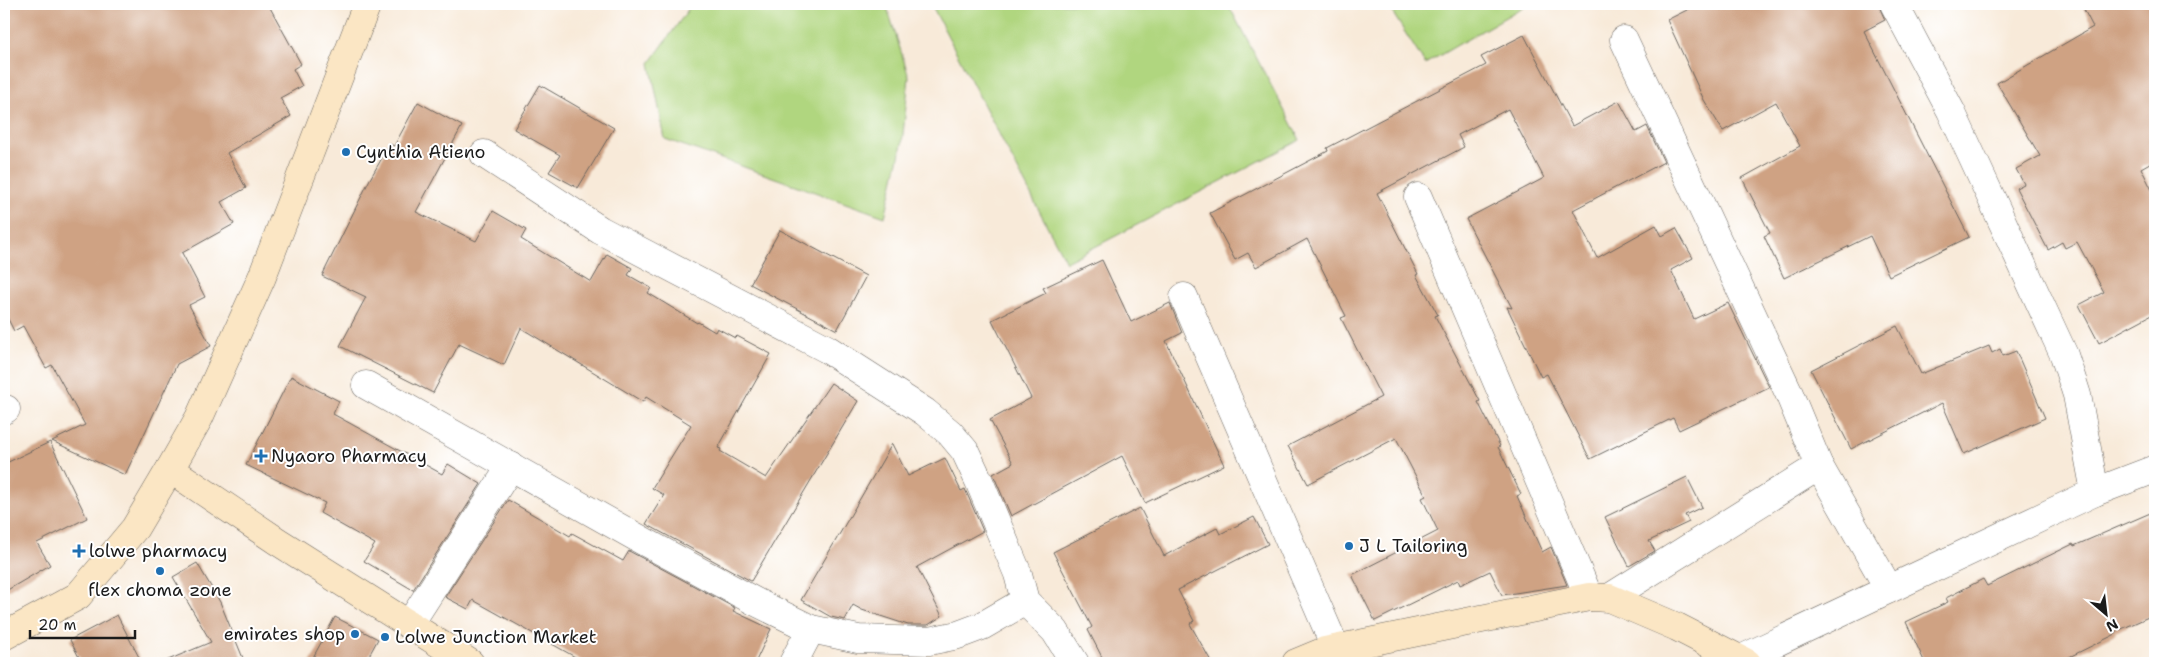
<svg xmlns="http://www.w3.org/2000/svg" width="2159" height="667" font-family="'Shantell Sans',sans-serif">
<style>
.green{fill:#b0d67f;stroke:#66794e}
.building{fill:#cfa283}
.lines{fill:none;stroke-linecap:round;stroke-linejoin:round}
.street-casing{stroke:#69645e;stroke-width:29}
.secondary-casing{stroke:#69645e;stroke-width:29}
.street{stroke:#fff;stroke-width:28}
.secondary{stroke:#fbe6c4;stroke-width:28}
.poi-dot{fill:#1f6fb2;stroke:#fff;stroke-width:2}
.labels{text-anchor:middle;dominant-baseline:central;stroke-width:4;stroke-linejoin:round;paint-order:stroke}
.poi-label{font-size:18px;fill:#1c1c1c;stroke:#fff;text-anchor:start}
</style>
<rect width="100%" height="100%" fill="#fff"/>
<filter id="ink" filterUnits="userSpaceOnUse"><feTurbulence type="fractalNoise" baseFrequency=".02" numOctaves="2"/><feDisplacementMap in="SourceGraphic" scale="10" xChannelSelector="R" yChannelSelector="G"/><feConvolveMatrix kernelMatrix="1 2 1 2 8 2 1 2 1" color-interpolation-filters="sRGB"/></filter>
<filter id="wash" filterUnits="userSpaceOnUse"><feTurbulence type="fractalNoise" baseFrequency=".0096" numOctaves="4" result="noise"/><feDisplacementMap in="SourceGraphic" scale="20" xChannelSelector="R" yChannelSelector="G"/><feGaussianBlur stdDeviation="1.12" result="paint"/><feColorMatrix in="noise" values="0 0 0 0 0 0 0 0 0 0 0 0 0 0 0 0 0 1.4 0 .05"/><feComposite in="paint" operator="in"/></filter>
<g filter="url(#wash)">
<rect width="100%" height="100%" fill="#f8ead9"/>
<g class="green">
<polygon points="692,4 886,4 909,77 902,144 885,217 665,139 650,63"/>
<polygon points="931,4 1228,4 1300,140 1066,262"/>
<polygon points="1387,4 1528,4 1425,64"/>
</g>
<g id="blocks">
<g class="building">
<polygon points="4,4 268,4 301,64 293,69 302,86 280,98 291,116 227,153 246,188 221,202 234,224 182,253 205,297 189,305 211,346 177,364 125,475 52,441 85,425 52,365 46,368 23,326 14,331 4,311"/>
<polygon points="1699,4 1878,4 1885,20 1864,31 1969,237 1889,276 1870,236 1784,278 1764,236 1770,233 1742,178 1800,146 1776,102 1723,131 1704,100 1667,20"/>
<polygon points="2081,4 2155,4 2155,160 2141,168 2155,196 2155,313 2099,343 2079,305 2104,292 2077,242 2065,248 2062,242 2048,250 2016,188 2024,184 2016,169 2040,156 1997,83 2093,27"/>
<polygon points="1524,35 1572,126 1619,101 1636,132 1647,126 1664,162 1573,210 1597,258 1656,225 1662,236 1676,228 1693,258 1671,270 1694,319 1728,303 1769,387 1679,430 1673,418 1590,459 1547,374 1541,377 1507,307 1512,308 1466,219 1544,178 1508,109 1458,135 1464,147 1377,193 1418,274 1416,275 1438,315 1435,316 1480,401 1478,402 1500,446 1498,447 1521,494 1517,496 1542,552 1551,547 1567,585 1502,595 1490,571 1460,585 1458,580 1375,621 1352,575 1438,531 1422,498 1426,496 1396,438 1308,484 1288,446 1381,397 1341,318 1346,316 1307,239 1256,267 1248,253 1235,260 1210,213 1328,151 1327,148 1486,65 1481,57"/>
<polygon points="540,85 614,128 578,188 549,172 560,155 514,129"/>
<polygon points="418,102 462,126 416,212 476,241 493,211 526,230 521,239 591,282 607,254 632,268 628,275 651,288 648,293 697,323 698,322 715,332 717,328 735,338 737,336 771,354 718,448 721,449 720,451 766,478 831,383 858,401 751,581 646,524 664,495 652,488 691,425 646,397 643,402 521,328 504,365 459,344 433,393 340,346 366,297 322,276 370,179 390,144 394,146"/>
<polygon points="780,230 866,276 837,330 750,284"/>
<polygon points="1102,260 1131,322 1170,303 1182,333 1166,341 1224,465 1145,503 1122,456 1011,516 993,474 1013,463 990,420 1031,398 992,320 1046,293 1043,288"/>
<polygon points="1897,326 1921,374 1989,346 1992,353 2000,349 2003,356 2016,351 2045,418 1964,454 1942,403 1851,449 1811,370"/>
<polygon points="291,376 339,401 333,414 442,474 448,464 481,484 413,590 364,561 375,544 320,513 325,503 246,465"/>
<polygon points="50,442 87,518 37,543 50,565 4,592 4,464"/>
<polygon points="892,444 908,476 945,458 961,491 965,489 983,531 917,567 942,616 928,625 908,625 862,610 853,605 845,620 831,617 801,600"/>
<polygon points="1687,477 1702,507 1685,515 1689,522 1649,541 1655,551 1629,566 1605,517"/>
<polygon points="508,500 570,536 572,533 623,561 629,551 735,608 733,611 771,629 755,663 586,663 473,600 468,609 445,597"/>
<polygon points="1140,508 1164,556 1217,528 1220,534 1254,517 1268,544 1178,590 1194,621 1190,624 1212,663 1105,663 1088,630 1092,627 1053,552"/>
<polygon points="2155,511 2155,614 2115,632 2116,634 2057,663 1925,663 1906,622 1948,602 1946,598 1983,579 1987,586 2073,544 2074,546"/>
<polygon points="197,563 220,602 245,663 161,663 211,642 173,577"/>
<polygon points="117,615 142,663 82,663 70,640"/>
<polygon points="335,617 378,639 365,663 310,663"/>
</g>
</g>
</g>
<g filter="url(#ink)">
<use href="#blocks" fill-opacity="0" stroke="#69645e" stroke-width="1"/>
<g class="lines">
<defs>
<g id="street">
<polyline points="1894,4 1951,111 2064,355 2077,395 2095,492"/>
<polyline points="484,154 600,230 827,349 925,412 950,433 965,451 979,481 1018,574 1025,601 1055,631 1075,663"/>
<polyline points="1418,197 1589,597"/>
<polyline points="1184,297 1336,649"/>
<polyline points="366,385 645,542 756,602 811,629 858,639 929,641 958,635 982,626 1025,601"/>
<polyline points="4,410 6,409"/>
<polyline points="1819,466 1889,589"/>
<polyline points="1609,598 1819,466 1788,391 1624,40"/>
<polyline points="409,625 511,466"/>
<polyline points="1741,659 2095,492 2155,469"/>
<polyline points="793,663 811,629"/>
</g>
<g id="secondary">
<polyline points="170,469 277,541 470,663"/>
<polyline points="4,636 78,596 135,528 170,469 199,418 262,277 367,4"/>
<polyline points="1296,663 1325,651 1589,597 1609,598 1677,627 1747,663"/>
</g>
</defs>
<use href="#street" class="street-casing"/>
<use href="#secondary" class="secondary-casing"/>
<use href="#street" class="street"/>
<use href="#secondary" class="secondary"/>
</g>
</g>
<g class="poi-dot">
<circle cx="346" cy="152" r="5"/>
<path d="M258.5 448.5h5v5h5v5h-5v5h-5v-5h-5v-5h5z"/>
<circle cx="1349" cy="546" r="5"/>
<path d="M76.5 543.5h5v5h5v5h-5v5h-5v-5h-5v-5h5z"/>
<circle cx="160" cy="571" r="5"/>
<circle cx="355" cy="634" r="5"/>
<circle cx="385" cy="637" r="5"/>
</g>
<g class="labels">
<g class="poi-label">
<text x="356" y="152">Cynthia Atieno</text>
<text x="271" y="456">Nyaoro Pharmacy</text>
<text x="1359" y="546">J L Tailoring</text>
<text x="89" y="551">lolwe pharmacy</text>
<text x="160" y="590" text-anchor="middle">flex choma zone</text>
<text x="345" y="634" text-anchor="end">emirates shop</text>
<text x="395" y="637">Lolwe Junction Market</text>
</g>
</g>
<rect width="2159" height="667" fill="none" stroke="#fff" stroke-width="20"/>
<g transform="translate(2106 614) rotate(152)" stroke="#ffffff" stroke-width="4" paint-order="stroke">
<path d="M0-4L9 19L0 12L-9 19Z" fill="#1c1c1c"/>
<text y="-8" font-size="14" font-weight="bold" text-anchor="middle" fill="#1c1c1c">N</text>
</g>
<path d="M30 630v8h105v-8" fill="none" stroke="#1c1c1c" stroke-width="2.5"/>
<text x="38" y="630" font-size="15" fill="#1c1c1c" stroke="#ffffff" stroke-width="4" paint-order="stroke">20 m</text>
</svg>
